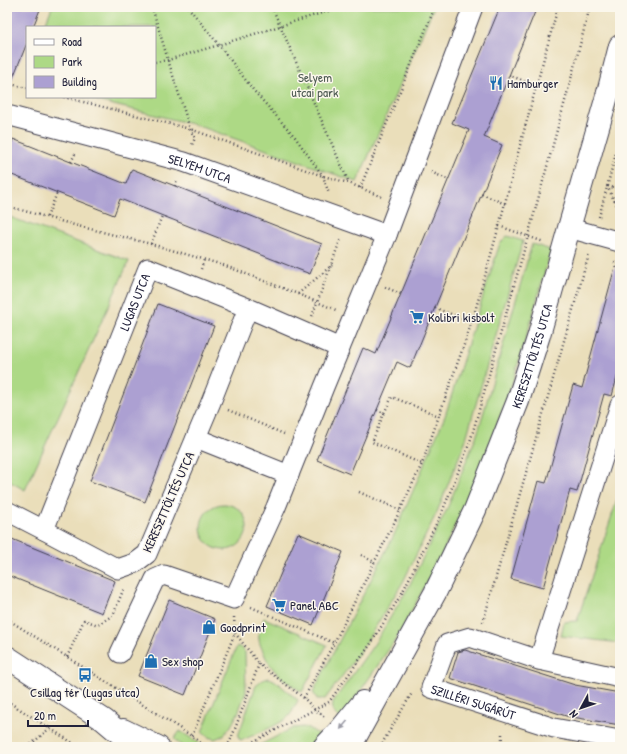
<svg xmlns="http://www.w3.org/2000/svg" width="627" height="754" font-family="'Patrick Hand',sans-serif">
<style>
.green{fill:#add985;stroke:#687e60}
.building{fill:#aca0d2}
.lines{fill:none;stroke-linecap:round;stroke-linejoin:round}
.street-casing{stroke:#403e4e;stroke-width:21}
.secondary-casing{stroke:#403e4e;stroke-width:24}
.path{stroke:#403e4e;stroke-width:2.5;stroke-dasharray:1 3;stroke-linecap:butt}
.street{stroke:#fff;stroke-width:19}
.secondary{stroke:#fff;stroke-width:22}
.oneway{fill:#9c9ca7}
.labels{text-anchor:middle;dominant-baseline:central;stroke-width:3;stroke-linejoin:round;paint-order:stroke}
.park-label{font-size:13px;fill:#4c5951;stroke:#fbf7ec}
.poi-label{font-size:13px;fill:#22223b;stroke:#fbf7ec;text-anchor:start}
.street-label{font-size:13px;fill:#22223b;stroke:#fbf7ec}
</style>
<rect width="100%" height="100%" fill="#fbf7ec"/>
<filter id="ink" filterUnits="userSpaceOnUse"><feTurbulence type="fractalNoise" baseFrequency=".025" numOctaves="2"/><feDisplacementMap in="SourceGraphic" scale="8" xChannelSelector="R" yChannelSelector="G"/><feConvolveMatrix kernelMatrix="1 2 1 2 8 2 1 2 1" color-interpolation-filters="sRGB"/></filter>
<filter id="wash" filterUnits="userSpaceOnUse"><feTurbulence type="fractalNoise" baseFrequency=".012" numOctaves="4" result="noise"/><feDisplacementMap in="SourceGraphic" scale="16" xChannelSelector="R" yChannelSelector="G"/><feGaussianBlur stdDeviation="0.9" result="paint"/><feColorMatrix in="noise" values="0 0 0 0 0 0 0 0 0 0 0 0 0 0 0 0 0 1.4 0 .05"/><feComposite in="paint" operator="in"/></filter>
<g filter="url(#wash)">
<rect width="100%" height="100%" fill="#eadeba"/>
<g class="green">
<polygon points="52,7 434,7 357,182 196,125 81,97 155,97 155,27 44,27"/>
<polygon points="7,216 129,261 25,490 7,480"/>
<polygon points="507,236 523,241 465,442 437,512 403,582 381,618 358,655 325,699 317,699 313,692 394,535 445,416 500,243"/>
<path d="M 532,244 L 551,250 L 531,321 L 510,390 L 476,479 L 440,558 L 398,636 L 341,719 C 333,713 332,712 333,702 L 375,643 L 408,588 L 447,509 L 478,432 Z"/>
<polygon points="620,491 620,643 561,636 564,622 577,621"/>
<circle cx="224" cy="527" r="23"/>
<path d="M 264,618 L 327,645 L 302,692 C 284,680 271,672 263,651 C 260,645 258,640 259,633 C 259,628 262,623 264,618 Z"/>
<polygon points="237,646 241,648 245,652 246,692 238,713 231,726 224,735 215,739 208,737 202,732"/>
<path d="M 269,678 L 274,680 L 298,700 C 295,706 292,714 286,719 C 276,726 256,734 245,739 L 240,740 L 238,736 L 255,688 C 258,682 262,679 269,678 Z"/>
<polygon points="304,727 312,730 324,738 315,747 256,747 293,728"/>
<polygon points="180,731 199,743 203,747 183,747 174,739"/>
</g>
<g id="blocks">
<g class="building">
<polygon points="7,7 41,7 33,27 27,27 27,43 8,90 7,90"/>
<polygon points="500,7 537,7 484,137 502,145 410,368 397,362 350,474 317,460 363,348 376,354 469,130 452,123"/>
<polygon points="13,139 126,184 132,169 322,244 310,274 120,199 114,215 7,173 7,155"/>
<polygon points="615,267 620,268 620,366 612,396 604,394 577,492 570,490 543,588 511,579 538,481 546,483 573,385 582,388"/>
<polygon points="158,304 214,326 145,502 90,481"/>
<polygon points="298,533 343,552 313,625 267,606"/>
<polygon points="7,537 115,581 102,613 7,575"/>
<polygon points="169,600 215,619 185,695 138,676"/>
<polygon points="465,650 575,685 620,693 620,725 566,716 450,678 458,652"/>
</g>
</g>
</g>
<g filter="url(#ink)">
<use href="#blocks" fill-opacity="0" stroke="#403e4e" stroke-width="1"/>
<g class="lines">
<defs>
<g id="street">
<path id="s1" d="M 7,115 L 184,162 L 387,235"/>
<polyline points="569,228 620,242"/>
<path id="s2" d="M 248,308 L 211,402 L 147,554 L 135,563 L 118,569 L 44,530 L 148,268 L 248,308 L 340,348"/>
<polyline points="196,438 289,475"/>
<polyline points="7,511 44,530"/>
<polyline points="120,653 155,579 164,575 234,599 276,507 324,387 387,235 473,7"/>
<polyline points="539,660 620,405"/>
<path id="s3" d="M 620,678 L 539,660 L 470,637 L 447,644 L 431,688 L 554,728 L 620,740"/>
</g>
<g id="secondary">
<polyline points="7,657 104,720 136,747"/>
<polyline points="123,730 158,747"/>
<polyline points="324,747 341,729 363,702"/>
<path id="s4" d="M 351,747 L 355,738 L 435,593 L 475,510 L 518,401 L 539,335 L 569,228 L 609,89 L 620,46"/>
</g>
</defs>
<use href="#street" class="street-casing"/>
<use href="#secondary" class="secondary-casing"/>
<g class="path">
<polyline points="152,7 168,60 190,129 195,138 192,145"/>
<polyline points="188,7 219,45 254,91 295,137 323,176 329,194"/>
<polyline points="272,7 349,183"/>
<polyline points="155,62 168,60 219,45 341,7"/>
<polyline points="509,75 536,86"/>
<polyline points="7,83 27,88"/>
<polyline points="64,97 190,129 323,176 349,183 382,197"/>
<polyline points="71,162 75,154"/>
<polyline points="431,172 449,180"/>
<polyline points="175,186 177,179"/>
<polyline points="607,186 620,212"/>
<polyline points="608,186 620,190"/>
<polyline points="360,188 435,7"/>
<polyline points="482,194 505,204"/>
<polyline points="7,206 78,226 151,244 223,265 298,294 336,310"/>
<polyline points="47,217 57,193"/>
<polyline points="599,217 620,138"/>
<polyline points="499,226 544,242"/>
<polyline points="151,244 162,216"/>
<polyline points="614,262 620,264"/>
<polyline points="201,269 204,260"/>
<polyline points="385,287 401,294"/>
<polyline points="298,294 332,265"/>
<polyline points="435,308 472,322"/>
<polyline points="312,316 341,238"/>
<polyline points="228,410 284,434"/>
<polyline points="377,410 384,413 392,397 439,416"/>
<polyline points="384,413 372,442 422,464"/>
<polyline points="359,492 400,510"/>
<polyline points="361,555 374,562"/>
<polyline points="251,607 334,643"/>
<polyline points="234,617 235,633 259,664"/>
<polyline points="7,619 192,736 206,747"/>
<polyline points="483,622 589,254"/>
<polyline points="67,657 84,620 98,625 113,615 124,588"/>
<polyline points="304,698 334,643 394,523 422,464 472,322 499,226 519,149 558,7"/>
<polyline points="7,701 79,747"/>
<polyline points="192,736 235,633"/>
<polyline points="28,747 50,728"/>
<polyline points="227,747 232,737 259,664 304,698 314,709 325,717"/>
<polyline points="243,747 329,702 370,645 402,593 443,510 470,442 528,236 568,90 590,7"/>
<polyline points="380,747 412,693"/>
<polyline points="502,747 502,732"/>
</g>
<use href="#street" class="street"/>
<use href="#secondary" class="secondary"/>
</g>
<defs><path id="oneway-solid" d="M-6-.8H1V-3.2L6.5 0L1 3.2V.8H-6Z"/></defs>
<use class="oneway" href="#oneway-solid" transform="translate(344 725) rotate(130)"/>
</g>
<defs>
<symbol id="restaurant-bare" viewBox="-9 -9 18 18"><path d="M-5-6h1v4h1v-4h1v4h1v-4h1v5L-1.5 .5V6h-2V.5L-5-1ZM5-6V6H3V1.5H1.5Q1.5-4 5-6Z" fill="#1f6fb2" stroke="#fbf7ec" stroke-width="2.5" paint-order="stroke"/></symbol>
<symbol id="supermarket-bare" viewBox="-9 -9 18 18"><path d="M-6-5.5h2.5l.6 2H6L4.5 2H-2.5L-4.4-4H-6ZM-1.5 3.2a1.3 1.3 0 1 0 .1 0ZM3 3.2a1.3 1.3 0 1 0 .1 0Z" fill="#1f6fb2" stroke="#fbf7ec" stroke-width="2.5" paint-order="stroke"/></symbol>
<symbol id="shop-bare" viewBox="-9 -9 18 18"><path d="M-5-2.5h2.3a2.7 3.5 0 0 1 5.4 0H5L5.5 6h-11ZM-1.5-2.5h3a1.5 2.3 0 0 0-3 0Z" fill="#1f6fb2" stroke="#fbf7ec" stroke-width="2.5" paint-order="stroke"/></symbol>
<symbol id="bus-bare" viewBox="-9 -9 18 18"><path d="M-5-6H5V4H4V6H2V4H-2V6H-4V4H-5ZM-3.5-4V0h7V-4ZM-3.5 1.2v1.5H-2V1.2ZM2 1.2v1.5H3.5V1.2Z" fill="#1f6fb2" stroke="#fbf7ec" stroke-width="2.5" paint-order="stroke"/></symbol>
</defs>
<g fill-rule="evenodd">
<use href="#restaurant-bare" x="486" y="73" width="20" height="20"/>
<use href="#supermarket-bare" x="407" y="307" width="20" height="20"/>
<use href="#supermarket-bare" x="269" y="595" width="20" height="20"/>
<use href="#shop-bare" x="199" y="617" width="20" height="20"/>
<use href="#shop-bare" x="141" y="651" width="20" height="20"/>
<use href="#bus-bare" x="75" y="665" width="20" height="20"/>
</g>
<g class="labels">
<g class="park-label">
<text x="315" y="77">Selyem<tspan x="315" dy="15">utcai park</tspan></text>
</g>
<g class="poi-label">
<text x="507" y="83">Hamburger</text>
<text x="428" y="317">Kolibri kisbolt</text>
<text x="290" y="605">Panel ABC</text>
<text x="220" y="627">Goodprint</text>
<text x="162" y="661">Sex shop</text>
<text x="85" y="692" text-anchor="middle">Csillag tér (Lugas utca)</text>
</g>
<g class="street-label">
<text stroke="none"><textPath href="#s1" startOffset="200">SELYEM UTCA</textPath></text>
<text stroke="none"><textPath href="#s2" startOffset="628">LUGAS UTCA</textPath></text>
<text stroke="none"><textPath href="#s4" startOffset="432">KERESZTTÖLTÉS UTCA</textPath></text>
<text transform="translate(168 502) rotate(-66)">KERESZTTÖLTÉS UTCA</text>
<text stroke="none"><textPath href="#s3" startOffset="271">SZILLÉRI SUGÁRÚT</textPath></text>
</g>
</g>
<rect width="627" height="754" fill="none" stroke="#fbf7ec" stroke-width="24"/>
<rect x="26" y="26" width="130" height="72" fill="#fbf7ec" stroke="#a4a2a5"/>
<rect x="34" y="39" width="20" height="6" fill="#ffffff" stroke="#a4a2a5"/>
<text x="62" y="46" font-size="12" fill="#22223b">Road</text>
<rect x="34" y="56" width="20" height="12" fill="#add985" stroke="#a4a2a5"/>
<text x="62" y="66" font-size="12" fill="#22223b">Park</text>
<rect x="34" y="76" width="20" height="12" fill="#aca0d2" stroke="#a4a2a5"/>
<text x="62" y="86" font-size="12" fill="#22223b">Building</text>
<g transform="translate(581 708) rotate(230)" stroke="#fbf7ec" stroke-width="3" paint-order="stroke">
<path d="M0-3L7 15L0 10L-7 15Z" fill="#22223b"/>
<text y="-6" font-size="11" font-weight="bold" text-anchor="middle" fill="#22223b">N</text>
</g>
<path d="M28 720v6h60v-6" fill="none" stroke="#22223b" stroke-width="2"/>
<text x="34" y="720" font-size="12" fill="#22223b" stroke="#fbf7ec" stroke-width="3" paint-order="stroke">20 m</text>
</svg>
